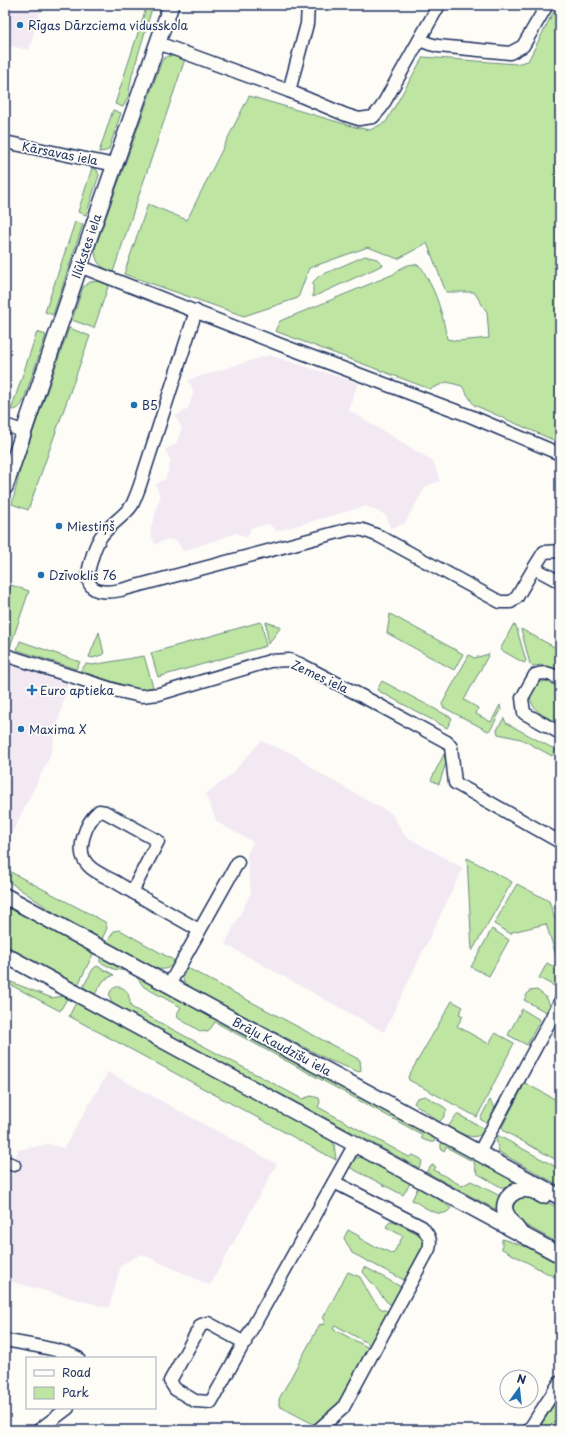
<svg xmlns="http://www.w3.org/2000/svg" width="565" height="1435" font-family="'Playpen Sans',sans-serif">
<style>
.built{fill:#f2e9f3}
.green{fill:#bee6a2;stroke:#6c8a80}
.lines{fill:none;stroke-linecap:round;stroke-linejoin:round}
.minor-casing{stroke:#1b2f5e;stroke-width:15}
.tertiary-casing{stroke:#1b2f5e;stroke-width:18}
.minor{stroke:#fdfcf7;stroke-width:12}
.tertiary{stroke:#fdfcf7;stroke-width:15}
.poi-dot{fill:#1f6fb2;stroke:#fdfcf7;stroke-width:1.5}
.labels{text-anchor:middle;dominant-baseline:central;stroke-width:3.5;stroke-linejoin:round;paint-order:stroke}
.poi-label{font-size:12px;fill:#1b2f5e;stroke:#fdfcf7;text-anchor:start}
.street-label{font-size:12px;fill:#1b2f5e;stroke:#fdfcf7}
</style>
<rect width="100%" height="100%" fill="#fdfcf7"/>
<filter id="ink" filterUnits="userSpaceOnUse"><feTurbulence type="fractalNoise" baseFrequency=".025" numOctaves="2"/><feDisplacementMap in="SourceGraphic" scale="8" xChannelSelector="R" yChannelSelector="G"/><feConvolveMatrix kernelMatrix="1 2 1 2 8 2 1 2 1" color-interpolation-filters="sRGB"/></filter>
<g filter="url(#ink)">
<g class="built">
<polygon points="5,5 42,5 29,50 5,45"/>
<polygon points="269,355 358,383 348,410 433,461 440,481 426,486 404,524 390,528 386,515 366,506 277,531 268,524 251,528 247,538 237,533 183,551 177,541 168,539 155,544 150,532 160,497 156,485 166,478 171,461 165,450 176,444 182,428 175,416 188,409 194,392 188,380"/>
<polygon points="5,659 69,678 50,756 5,847"/>
<polygon points="261,741 293,754 324,776 392,814 405,836 463,868 384,1032 225,944 251,893 247,855 253,842 217,822 205,794 229,777"/>
<polygon points="108,1072 277,1164 210,1285 141,1254 121,1265 109,1308 5,1280 5,1198 18,1150 48,1144 64,1148"/>
<polygon points="560,1388 560,1430 532,1430"/>
</g>
<g class="green">
<polygon points="147,5 153,5 132,75 128,97 123,107 115,104"/>
<path d="M 557,5 L 560,5 L 560,443 L 474,405 L 462,386 L 447,382 L 430,389 L 275,331 L 280,321 L 394,274 C 398,269 410,262 417,265 C 422,266 424,272 426,276 C 438,296 443,317 447,339 L 458,341 L 489,338 L 487,312 L 474,292 L 446,292 L 427,243 L 398,259 L 368,247 L 309,268 L 298,298 L 244,316 L 124,274 L 148,204 L 187,220 L 249,96 L 355,127 L 370,130 L 386,122 L 423,57 L 516,64 L 528,61 Z"/>
<path d="M 168,56 L 175,56 L 185,59 L 113,272 C 100,267 95,263 95,248 L 161,63 L 163,59 Z"/>
<polygon points="113,110 121,113 109,149 106,151 99,152"/>
<polygon points="92,168 97,170 99,175 86,215 78,212"/>
<polygon points="75,222 83,224 53,315 45,312"/>
<polygon points="365,256 377,259 383,265 313,297 313,282 319,276"/>
<polygon points="99,281 109,284 94,328 72,320 83,287 90,282"/>
<polygon points="69,328 90,336 28,510 12,504 21,466"/>
<path d="M 37,332 L 46,335 L 23,402 C 20,407 18,410 11,410 Z"/>
<polygon points="11,585 29,591 10,647 5,645 5,601"/>
<polygon points="390,614 463,654 454,670 387,633"/>
<polygon points="260,622 262,623 266,646 158,677 151,653"/>
<polygon points="266,622 281,627 268,644"/>
<polygon points="513,625 516,626 526,661 524,663 501,650 501,648"/>
<path d="M 521,629 L 560,650 L 560,672 C 550,666 544,664 533,666 L 530,664 Z"/>
<polygon points="99,632 104,654 93,658 89,657"/>
<polygon points="20,641 80,662 76,669 17,650"/>
<polygon points="489,654 464,700 478,708 476,714 491,722 500,705 501,710 491,729 488,731 443,707 442,704 469,655 474,658"/>
<polygon points="144,656 153,687 139,690 80,671 86,664 92,665"/>
<polygon points="382,681 452,718 447,728 377,690"/>
<path d="M 546,681 L 560,688 L 560,724 C 546,716 531,713 530,694 L 537,683 Z"/>
<polygon points="504,718 506,723 556,750 552,756 521,739 498,734 497,730"/>
<polygon points="444,754 446,763 439,784 431,780"/>
<polygon points="467,858 512,882 472,951"/>
<polygon points="5,869 105,922 107,928 102,939 71,924 5,879"/>
<polygon points="517,884 549,901 560,934 560,961 558,961 546,924 512,932 511,934 494,924"/>
<polygon points="5,905 94,952 78,985 5,946"/>
<polygon points="492,929 509,940 489,976 471,967"/>
<path d="M 120,930 L 175,961 C 170,969 163,971 154,968 L 107,942 L 114,931 Z"/>
<polygon points="100,956 436,1136 434,1142 430,1142 422,1139 421,1134 215,1022 208,1032 200,1031 178,1018 177,1014 181,1007 144,987 135,975 126,971 114,969 100,962"/>
<polygon points="547,963 560,970 558,988 539,978"/>
<polygon points="97,966 114,975 104,980 95,994 83,987 93,969"/>
<path d="M 184,966 L 360,1060 L 361,1070 L 359,1072 L 331,1061 L 186,986 C 182,978 181,974 184,966 Z"/>
<polygon points="11,982 52,998 69,995 60,1011 9,984"/>
<path d="M 116,987 C 129,986 129,998 131,1007 L 302,1099 L 311,1096 L 319,1098 L 320,1102 L 318,1107 L 409,1157 L 413,1155 L 421,1159 L 422,1162 L 419,1168 L 113,1004 C 108,997 108,990 116,987 Z"/>
<polygon points="537,990 546,997 550,1005 546,1012 524,1000 529,991"/>
<polygon points="78,999 328,1137 334,1144 336,1160 69,1016"/>
<polygon points="452,1001 463,1007 459,1014 463,1016 457,1026 489,1044 495,1033 514,1043 477,1117 409,1080 408,1077"/>
<polygon points="522,1009 540,1020 527,1045 508,1035"/>
<polygon points="525,1083 560,1102 560,1162 504,1131 502,1127"/>
<polygon points="425,1096 444,1107 447,1110 443,1118 439,1122 414,1103 417,1098"/>
<polygon points="490,1100 496,1110 488,1124 480,1119"/>
<path d="M 457,1114 L 485,1129 C 477,1144 460,1133 448,1127 Z"/>
<polygon points="497,1135 560,1169 560,1186 499,1152 496,1139"/>
<polygon points="443,1140 522,1182 508,1188 501,1187 478,1174 476,1171 474,1162 446,1147 444,1151 441,1149 441,1144"/>
<polygon points="364,1157 411,1182 403,1195 347,1166 355,1158"/>
<polygon points="433,1165 436,1167 434,1170 462,1186 471,1181 500,1196 498,1208 495,1209 426,1172 431,1166"/>
<path d="M 419,1185 L 451,1208 C 442,1222 422,1205 412,1200 Z"/>
<polygon points="525,1197 539,1198 560,1209 560,1244 518,1221 512,1212 513,1207 515,1202 519,1198"/>
<polygon points="390,1221 393,1221 420,1235 423,1241 424,1246 406,1281 352,1253 344,1238 348,1230 359,1236 359,1238 375,1247 376,1246 393,1254 403,1236 386,1227"/>
<polygon points="502,1239 533,1249 560,1265 560,1280 502,1249"/>
<polygon points="365,1267 403,1288 393,1306 387,1302 363,1272"/>
<polygon points="348,1272 360,1277 371,1297 380,1308 389,1312 371,1345 335,1325 333,1329 369,1348 340,1403 315,1425 279,1406 279,1399 320,1324 323,1325 325,1320 323,1318"/>
<polygon points="560,1395 560,1413 551,1430 538,1430"/>
</g>
<g class="lines">
<defs>
<g id="minor">
<polyline points="420,40 430,44 438,46 510,53 523,46 547,5"/>
<polyline points="158,43 289,91 346,115 359,119 373,117 381,108 439,5"/>
<polyline points="289,91 307,24 308,5"/>
<polyline points="5,142 115,165"/>
<polyline points="79,266 281,345 470,416 560,454"/>
<path d="M 196,311 L 139,488 C 137,493 135,499 132,505 C 124,517 108,525 100,538 C 96,545 93,553 91,561 C 82,589 95,595 121,590 L 350,529 L 363,530 L 379,536 L 500,602 L 511,602 L 517,597 L 534,568 L 560,582"/>
<polyline points="5,425 23,431"/>
<polyline points="534,568 544,552 560,551"/>
<polyline points="5,655 118,691 141,696 159,694 270,661 289,660 300,664 375,703 447,742 451,747 455,783 560,842"/>
<path d="M 560,679 C 551,674 545,671 535,675 L 522,698 L 524,713 L 560,733"/>
<path d="M 132,892 L 158,841 L 105,812 L 99,811 C 86,822 74,851 88,865 C 94,872 106,877 114,881 C 142,898 171,914 199,930"/>
<polyline points="169,985 238,862"/>
<polyline points="479,1153 560,1002"/>
<polyline points="5,1162 14,1165"/>
<path d="M 5,1340 C 27,1345 59,1348 78,1358"/>
<polyline points="245,1343 208,1323 201,1325 170,1381 175,1389 195,1401 211,1402 355,1144"/>
<polyline points="39,1430 68,1408"/>
<path d="M 318,1430 L 343,1408 L 429,1249 C 432,1239 428,1235 422,1227 L 334,1182"/>
<polyline points="529,1430 560,1382"/>
</g>
<g id="tertiary">
<polyline points="5,487 94,224 171,5"/>
<polyline points="5,896 560,1197"/>
<polyline points="5,955 560,1255"/>
<path d="M 518,1230 C 513,1224 508,1219 505,1211 C 502,1198 516,1187 529,1190 C 534,1190 539,1194 543,1196"/>
</g>
</defs>
<use href="#minor" class="minor-casing"/>
<use href="#tertiary" class="tertiary-casing"/>
<use href="#minor" class="minor"/>
<use href="#tertiary" class="tertiary"/>
</g>
</g>
<g class="poi-dot">
<circle cx="20" cy="25" r="4"/>
<circle cx="134" cy="405" r="4"/>
<circle cx="59" cy="526" r="4"/>
<circle cx="41" cy="575" r="4"/>
<path d="M30 684h4v4h4v4h-4v4h-4v-4h-4v-4h4z"/>
<circle cx="21" cy="729" r="4"/>
</g>
<g class="labels">
<g class="poi-label">
<text x="28" y="25">Rīgas Dārzciema vidusskola</text>
<text x="142" y="405">B5</text>
<text x="67" y="526">Miestiņš</text>
<text x="49" y="575">Dzīvoklis 76</text>
<text x="40" y="690">Euro aptieka</text>
<text x="29" y="729">Maxima X</text>
</g>
<g class="street-label">
<text transform="translate(60 153) rotate(11)">Kārsavas iela</text>
<text transform="translate(86 246) rotate(-71)">Ilūkstes iela</text>
<text transform="translate(320 676) rotate(25)">Zemes iela</text>
<text transform="translate(282 1046) rotate(28)">Brāļu Kaudzīšu iela</text>
</g>
</g>
<rect width="565" height="1435" fill="none" stroke="#fdfcf7" stroke-width="20"/>
<rect x="10" y="10" width="545" height="1415" fill="none" stroke="#1b2f5e" stroke-width="1.5" filter="url(#ink)"/>
<rect x="26" y="1357" width="130" height="52" fill="#fdfcf7" stroke="#a3aaba"/>
<rect x="34" y="1370" width="20" height="6" fill="#fdfcf7" stroke="#a3aaba"/>
<text x="62" y="1377" font-size="12" fill="#1b2f5e">Road</text>
<rect x="34" y="1387" width="20" height="12" fill="#bee6a2" stroke="#a3aaba"/>
<text x="62" y="1397" font-size="12" fill="#1b2f5e">Park</text>
<g transform="translate(519 1389) rotate(15)"><circle r="19" fill="#fdfcf7" stroke="#a3aaba"/>
<path d="M0-3L7 15L0 10L-7 15Z" fill="#1f6fb2"/>
<text y="-6" font-size="11" font-weight="bold" text-anchor="middle" fill="#1b2f5e">N</text>
</g>
</svg>
